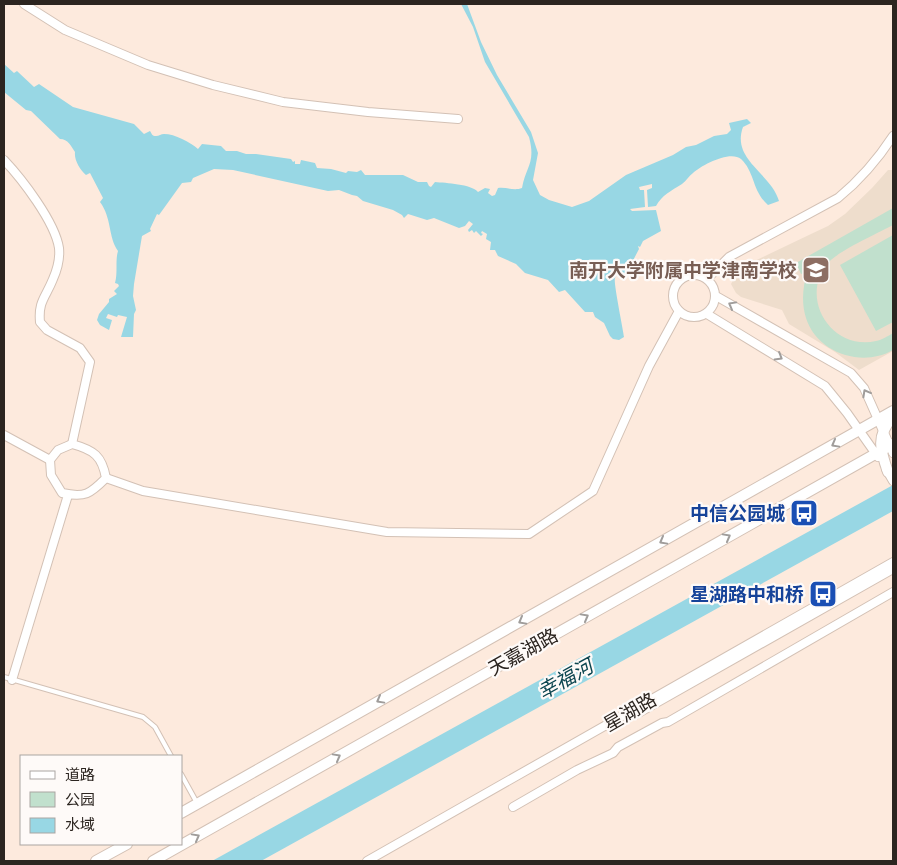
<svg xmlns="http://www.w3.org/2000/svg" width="897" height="865" font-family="Cabin,'Noto Sans SC',sans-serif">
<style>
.education{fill:#edc}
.green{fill:#c1e0cd}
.water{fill:#98d7e4}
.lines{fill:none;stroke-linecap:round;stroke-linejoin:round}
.service-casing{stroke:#d3c1b5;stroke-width:6}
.minor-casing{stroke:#d3c1b5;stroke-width:10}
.tertiary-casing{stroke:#d3c1b5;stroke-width:12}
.service{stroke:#fff;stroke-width:4}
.minor{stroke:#fff;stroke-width:8}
.tertiary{stroke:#fff;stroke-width:10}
.oneway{stroke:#a09d9b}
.labels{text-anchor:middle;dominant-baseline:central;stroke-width:4.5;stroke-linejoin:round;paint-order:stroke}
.education-label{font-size:19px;font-weight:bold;fill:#785e54;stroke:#fefaf8;text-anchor:end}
.transit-label{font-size:19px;font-weight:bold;fill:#164399;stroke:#fefaf8;text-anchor:end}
.street-label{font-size:19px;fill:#2c2520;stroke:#fefaf8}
.water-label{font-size:20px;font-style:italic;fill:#0b454f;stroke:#fefaf8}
</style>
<rect width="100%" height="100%" fill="#fdeadd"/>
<polygon class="education" points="888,170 893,170 893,351 859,370 835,352 789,324 782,310 741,297 736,293 731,284 737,272 742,267 811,234 828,226 845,214 872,188"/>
<g class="green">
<path d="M 893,208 L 893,225 C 878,233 836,252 827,264 C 799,299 832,351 876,341 C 882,340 888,336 893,333 L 893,350 C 862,368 817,353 806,318 C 801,302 803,287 807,272 L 801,274 L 796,263 Z"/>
<polygon points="893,235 893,322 876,331 840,265"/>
</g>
<g class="water">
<path d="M 461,4 L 467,4 L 481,42 L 497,75 L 531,132 L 538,153 L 533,180 L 540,195 L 549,200 L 572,207 L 589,201 L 626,175 L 673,155 L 686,147 L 696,145 L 714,136 L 727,134 L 731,130 L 729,123 L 747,119 L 751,123 L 743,127 C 731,160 771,173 779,201 L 768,205 C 752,191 755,172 741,159 C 730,150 702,165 693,173 C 689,176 686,181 682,184 C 671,191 662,195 656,206 L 648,207 L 647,190 L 652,188 L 652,184 L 639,187 L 640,190 L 644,190 L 645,207 L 630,209 L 632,211 L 656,210 L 661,231 L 643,241 L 640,247 L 638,246 L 639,249 L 626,274 L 619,272 C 618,274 616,275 615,278 C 613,281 623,329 624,337 L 619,340 L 613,339 L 610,336 L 604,323 L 595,317 L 593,312 L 585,312 L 565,290 L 559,292 L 548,280 L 525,273 L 516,264 L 498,256 L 495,250 L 490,250 L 491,242 L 486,239 L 487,234 L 482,231 L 481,233 L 483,234 L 481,236 L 476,231 L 474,233 L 472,230 L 469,232 L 468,230 L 473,224 L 469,221 L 465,226 L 459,228 L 434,218 L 427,220 L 408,214 L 404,218 L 402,215 L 393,210 L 363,201 L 357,196 L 352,195 L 339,190 L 328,191 L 233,170 L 214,169 L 193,178 L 191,182 L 182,183 L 159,215 L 157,214 L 150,229 L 151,231 L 142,236 L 134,284 L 133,296 L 136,310 L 134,314 L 133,337 L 121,337 L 127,317 L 118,315 L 117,317 L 108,314 L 106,318 L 112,320 L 109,330 L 100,325 L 97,320 L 99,314 L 109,302 L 109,299 L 117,294 L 114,291 L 119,286 L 118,284 L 115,283 C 118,272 115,261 118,251 C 108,237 112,218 100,202 L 103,198 L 90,173 L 86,175 C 80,170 74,160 75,152 C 71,146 68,139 60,139 L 31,111 L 26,110 L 4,92 L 4,64 L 14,73 L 17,71 L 34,87 L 39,84 L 73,107 L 134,124 L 144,134 L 150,131 C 152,134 152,136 156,136 C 159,136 161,134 164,134 C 175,134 190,142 198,149 L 202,144 L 221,146 L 226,151 L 237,151 L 246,154 L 256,154 L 291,159 L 293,162 L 295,161 L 295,164 L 300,164 L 301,160 L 315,163 L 317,168 L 331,169 L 346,173 L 348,171 L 357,172 L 361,170 L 365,175 L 403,175 L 418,182 L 427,182 L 429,186 L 431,187 L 435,182 C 446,183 471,184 478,192 L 485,188 L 490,189 L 488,193 L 492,196 L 495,195 L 498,188 C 507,187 514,191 522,188 C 526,166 536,163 529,137 L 485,62 L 473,27 Z"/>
<polygon points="893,485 893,511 261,861 212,861"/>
</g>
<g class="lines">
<defs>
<g id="service">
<polyline points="4,677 143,717 155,727 171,756"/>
<polyline points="181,774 197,803"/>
</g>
<g id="minor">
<polyline points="24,4 65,30 148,65 213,85 283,102 368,112 458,119"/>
<path d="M 4,160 C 22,179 55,222 59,248 C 60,258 57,270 53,279 C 46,297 38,301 40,322 L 47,330 L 80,348 L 90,362 L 72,444"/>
<circle cx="694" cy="296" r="21"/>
<path d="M 707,279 L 729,257 L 838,198 C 860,180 878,159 893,136"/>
<polyline points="716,296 851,373 864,388 893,453"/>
<polyline points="707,314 825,386 847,413 878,457"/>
<polyline points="4,435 50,460"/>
<path d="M 72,444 C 94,450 102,456 106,478 C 90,494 85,498 62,493 L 51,475 L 50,460 L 58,450 Z"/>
<polyline points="886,469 893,481"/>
<polyline points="106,478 143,491 387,532 529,534 593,491 649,366 679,311"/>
<polyline points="12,680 68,495"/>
<polyline points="635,715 893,569"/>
<polyline points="513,807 577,770 613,753 618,747 662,723 668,722 893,592"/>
<polyline points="367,861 893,562"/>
</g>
<g id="tertiary">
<path d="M 888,472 C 880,450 876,436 893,416"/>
<polyline points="181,813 893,411"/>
<polyline points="96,861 127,844"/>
<polyline points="153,861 893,444"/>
</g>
</defs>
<use href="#service" class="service-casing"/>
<use href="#minor" class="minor-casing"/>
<use href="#tertiary" class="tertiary-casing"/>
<use href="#service" class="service"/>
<use href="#minor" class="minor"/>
<use href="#tertiary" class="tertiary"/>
</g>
<defs><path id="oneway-chevron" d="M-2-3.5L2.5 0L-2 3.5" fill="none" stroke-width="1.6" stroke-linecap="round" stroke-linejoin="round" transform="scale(1.25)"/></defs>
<g class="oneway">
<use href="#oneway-chevron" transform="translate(732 305) rotate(-151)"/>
<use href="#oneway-chevron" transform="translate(779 357) rotate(31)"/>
<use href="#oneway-chevron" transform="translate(866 393) rotate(-119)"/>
<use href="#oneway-chevron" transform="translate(835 444) rotate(151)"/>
<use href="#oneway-chevron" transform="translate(727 537) rotate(-29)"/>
<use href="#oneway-chevron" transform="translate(663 541) rotate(151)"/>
<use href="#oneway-chevron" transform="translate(585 617) rotate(-29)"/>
<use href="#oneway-chevron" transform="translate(522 621) rotate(151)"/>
<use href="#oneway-chevron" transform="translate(380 700) rotate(151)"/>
<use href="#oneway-chevron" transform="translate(337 757) rotate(-29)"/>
<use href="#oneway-chevron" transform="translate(196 837) rotate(-29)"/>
</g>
<defs>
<symbol id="school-square" viewBox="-11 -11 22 22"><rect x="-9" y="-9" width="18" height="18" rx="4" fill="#8d6e63" stroke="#fefaf8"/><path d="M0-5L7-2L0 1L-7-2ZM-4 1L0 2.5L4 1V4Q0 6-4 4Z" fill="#fff"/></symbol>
<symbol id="bus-square" viewBox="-11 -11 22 22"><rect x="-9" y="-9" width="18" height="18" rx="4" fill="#1a4fb4" stroke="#fefaf8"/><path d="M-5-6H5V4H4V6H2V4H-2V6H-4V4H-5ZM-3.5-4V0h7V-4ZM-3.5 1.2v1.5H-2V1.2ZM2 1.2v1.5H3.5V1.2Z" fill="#fff"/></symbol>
</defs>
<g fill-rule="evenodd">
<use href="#school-square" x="800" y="254" width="32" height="32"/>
<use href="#bus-square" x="788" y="497" width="32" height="32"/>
<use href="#bus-square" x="807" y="578" width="32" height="32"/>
</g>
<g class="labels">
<g class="education-label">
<text x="797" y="270">南开大学附属中学津南学校</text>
</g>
<g class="transit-label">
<text x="785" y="513">中信公园城</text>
<text x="804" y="594">星湖路中和桥</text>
</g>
<g class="street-label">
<text transform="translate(523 652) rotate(-29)">天嘉湖路</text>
<text transform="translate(630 712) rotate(-30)">星湖路</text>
</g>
<g class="water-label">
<text transform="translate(565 679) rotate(-29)">幸福河</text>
</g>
</g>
<rect width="897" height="865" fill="none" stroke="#2c2520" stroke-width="10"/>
<rect x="20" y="755" width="162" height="90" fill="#fefaf8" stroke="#aaa5a2"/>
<rect x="30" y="771" width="25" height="8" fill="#ffffff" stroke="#aaa5a2"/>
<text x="65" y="780" font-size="15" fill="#2c2520">道路</text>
<rect x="30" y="792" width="25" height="15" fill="#c1e0cd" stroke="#aaa5a2"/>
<text x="65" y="805" font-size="15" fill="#2c2520">公园</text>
<rect x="30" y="818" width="25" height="15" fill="#98d7e4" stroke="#aaa5a2"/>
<text x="65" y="830" font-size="15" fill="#2c2520">水域</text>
</svg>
